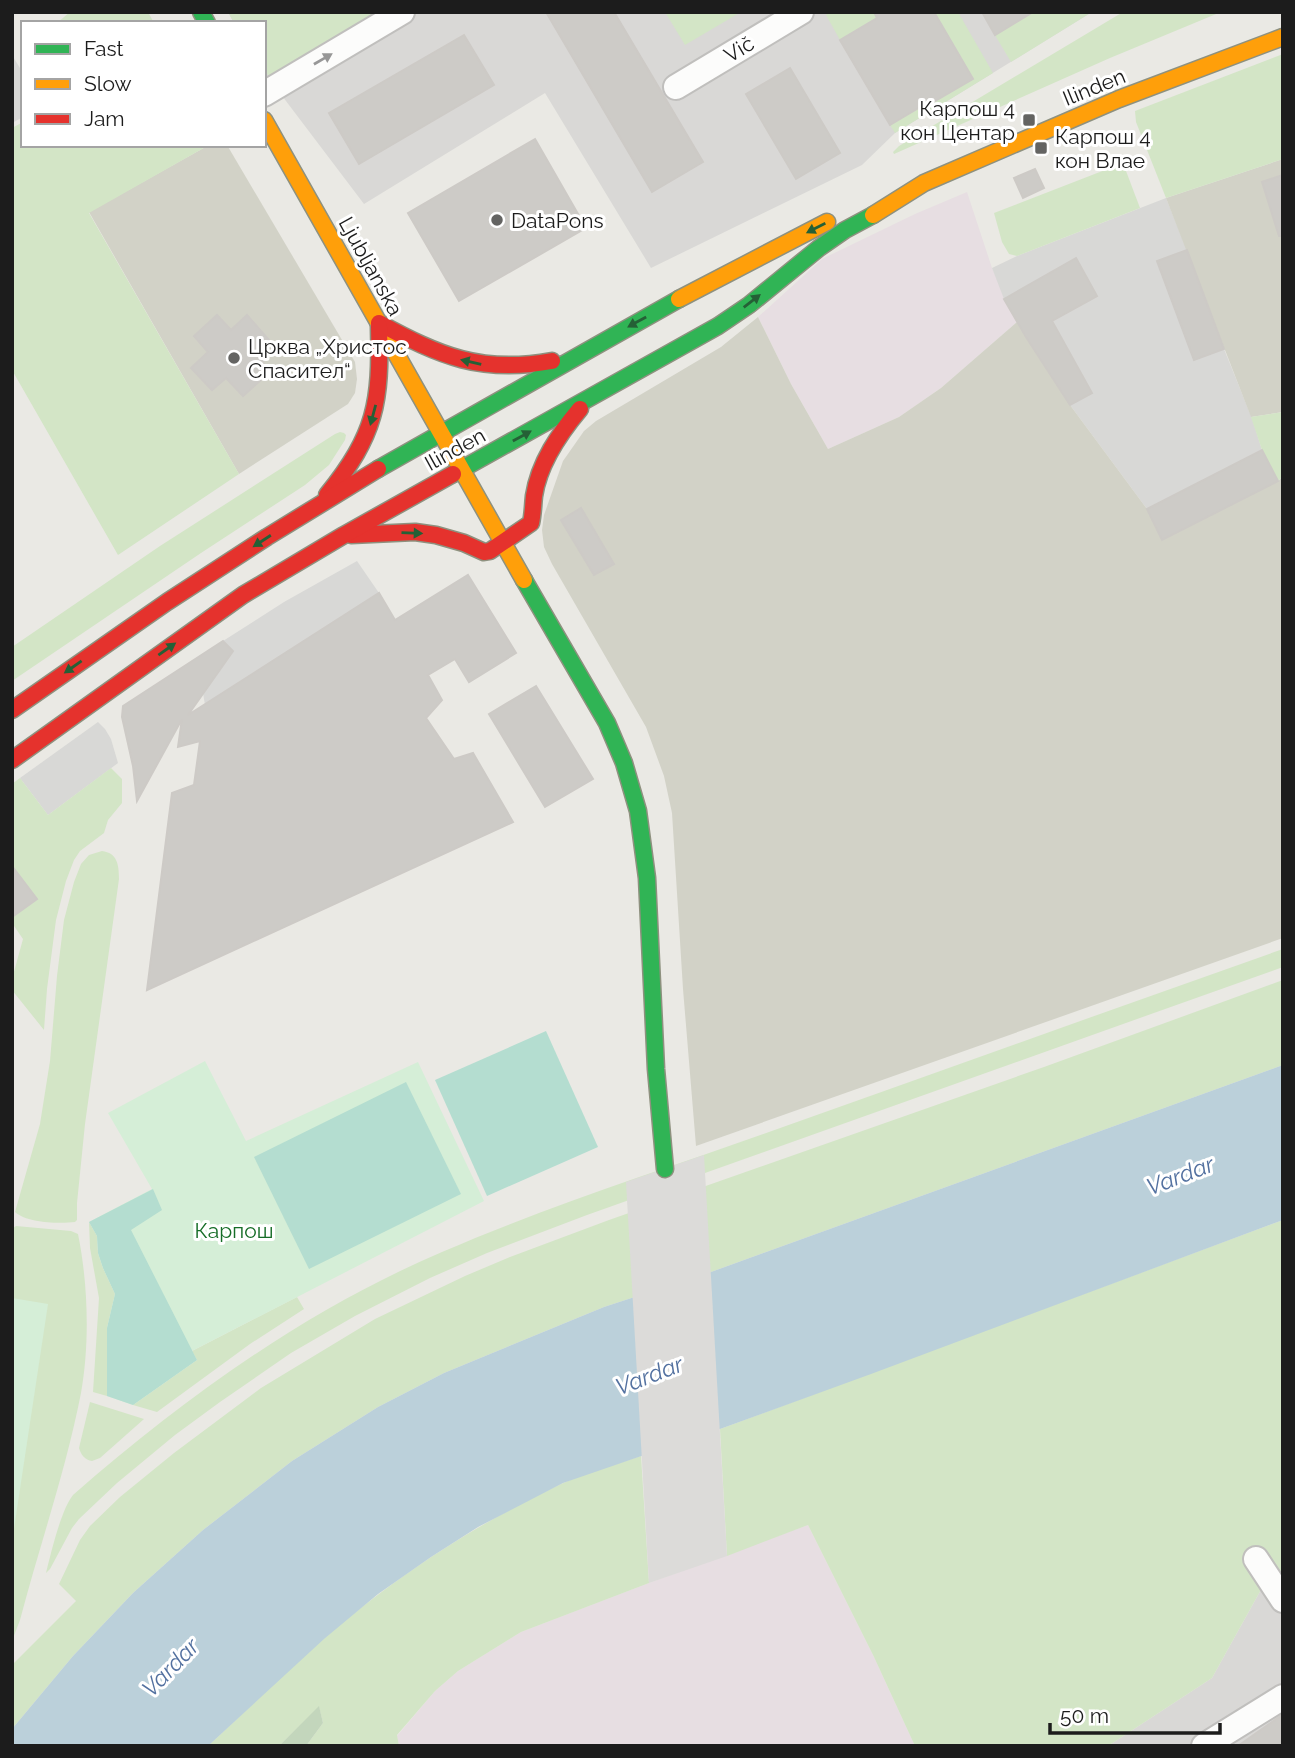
<svg xmlns="http://www.w3.org/2000/svg" width="1295" height="1758" font-family="Raleway,sans-serif">
<style>
.residential{fill:#d9d8d6}
.industrial{fill:#e7dee2}
.religious{fill:#d8d8d6}
.construction{fill:#d2d2c7}
.grass{fill:#d3e5c6}
.forest{fill:#c3d6bc}
.park{fill:#d5eed7}
.pitch{fill:#b4ddd0}
.water{fill:#bbd0da}
.pier{fill:#dcdbd9}
.building{fill:#cdcbc7;stroke:#cdcac6;stroke-width:2}
.lines{fill:none;stroke-linecap:round;stroke-linejoin:round}
.street-casing{stroke:#c0bfbd;stroke-width:28}
.fast-casing{stroke:#8e917f;stroke-width:19}
.slow-casing{stroke:#8e917f;stroke-width:19}
.jam-casing{stroke:#8e917f;stroke-width:19}
.street{stroke:#fcfcfb;stroke-width:24}
.fast{stroke:#30b455;stroke-width:16}
.slow{stroke:#ff9f0a;stroke-width:16}
.jam{stroke:#e5322d;stroke-width:16}
.oneway{fill:#979797}
.oneway2{fill:#256036}
.poi-dot{fill:#646462;stroke:#fff;stroke-width:2.5}
.labels{text-anchor:middle;dominant-baseline:central;stroke-width:6;stroke-linejoin:round;paint-order:stroke}
.street-label{font-size:21px;fill:#1c1c1c;stroke:#fff}
.poi-label{font-size:21px;fill:#1c1c1c;stroke:#fff;text-anchor:start}
.park-label{font-size:21px;fill:#166d27;stroke:#fff}
.water-label{font-size:23px;font-style:italic;fill:#5371a0;stroke:#fff}
</style>
<rect width="100%" height="100%" fill="#eae9e4"/>
<g class="residential">
<polygon points="228,12 1092,12 895,133 862,165 651,268 545,93 364,204 264,72 264,23 234,23"/>
<polygon points="1283,1571 1283,1746 1108,1746 1212,1678 1268,1577"/>
</g>
<g class="industrial">
<polygon points="967,192 992,268 1017,322 941,388 899,417 828,449 791,384 758,317 822,259 915,214"/>
<polygon points="808,1525 874,1657 915,1746 399,1746 397,1736 435,1691 458,1671 521,1632 649,1583"/>
</g>
<g class="religious">
<polygon points="12,55 23,73 23,117 12,123"/>
<polygon points="1166,198 1187,250 1158,261 1179,316 1208,305 1212,316 1183,328 1194,360 1224,349 1253,421 1262,450 1147,509 1070,405 1052,321 1097,296 1076,259 1004,299 992,268 1017,256"/>
<polygon points="357,561 379,593 205,705 203,693 233,652 223,641 284,602"/>
<polygon points="98,722 105,729 111,739 118,763 48,815 20,778"/>
</g>
<g class="construction">
<polygon points="209,145 227,145 355,362 357,379 355,393 348,404 239,474 89,212"/>
<polygon points="1283,159 1283,412 1251,417 1166,198"/>
<polygon points="758,317 791,384 828,449 899,417 941,388 1017,322 1070,405 1147,509 1162,540 1278,481 1283,476 1283,938 696,1146 683,989 672,813 664,776 646,727 552,564 544,547 542,530 544,515 563,461 584,431 596,421 721,347"/>
</g>
<g class="grass">
<polygon points="70,12 148,12 154,23 57,23"/>
<polygon points="228,12 402,12 281,84 264,72 264,23 234,23"/>
<polygon points="665,12 741,12 685,45"/>
<polygon points="830,12 886,12 877,18 928,105 973,79 934,12 958,12 993,73 895,133 890,125 905,116 840,40 826,15"/>
<polygon points="1033,12 1092,12 1011,62 995,35"/>
<polygon points="1123,12 1221,12 1110,58 894,154 893,152 899,146"/>
<polygon points="1283,54 1283,159 1166,198 1136,122 1135,111"/>
<polygon points="23,122 23,145 209,145 89,213 239,474 118,555 12,370 12,128"/>
<polygon points="1123,163 1140,208 1017,256 1009,254 1002,242 994,213"/>
<polygon points="1283,412 1283,476 1278,481 1262,450 1251,417"/>
<polygon points="340,432 344,433 346,435 345,440 329,465 305,485 201,553 12,681 12,647 160,546 335,434"/>
<polygon points="111,768 122,779 122,803 108,820 104,833 80,851 74,860 66,881 56,920 47,989 44,1030 12,990 12,979 23,939 12,923 12,917 36,899 12,866 12,784 20,778 48,815"/>
<path d="M 102,851 C 117,853 119,864 119,879 L 85,1124 L 77,1203 L 77,1220 L 75,1222 C 59,1224 27,1223 15,1212 L 40,1124 L 50,1061 L 57,976 L 64,920 L 74,882 L 81,864 L 89,855 Z"/>
<path d="M 1283,949 L 1283,967 L 587,1215 L 487,1253 L 430,1278 L 355,1316 L 291,1353 L 220,1402 L 175,1435 L 117,1483 L 79,1519 L 72,1528 L 50,1569 L 46,1573 C 51,1553 61,1510 73,1495 C 184,1398 306,1310 442,1252 C 553,1204 669,1168 783,1127 C 949,1068 1116,1008 1283,949 Z"/>
<polygon points="1283,980 1283,1065 711,1272 604,1307 444,1373 378,1407 292,1461 203,1530 133,1593 73,1656 12,1729 12,1665 76,1601 59,1584 80,1540 90,1526 120,1497 174,1453 261,1388 375,1319 465,1276 510,1257 609,1220 1044,1067"/>
<polygon points="1283,1220 1283,1571 1268,1577 1212,1678 1108,1746 915,1746 874,1657 808,1525 727,1556 720,1429"/>
<polygon points="89,1222 97,1236 98,1253 103,1268 115,1294 107,1328 107,1396 93,1392 99,1298 90,1248"/>
<path d="M 16,1226 L 71,1231 L 78,1234 C 88,1283 90,1343 81,1393 C 66,1470 40,1544 20,1620 L 12,1641 L 12,1229 Z"/>
<polygon points="297,1297 304,1309 250,1344 157,1412 133,1405 197,1360 192,1351"/>
<path d="M 90,1402 L 144,1419 L 100,1458 L 92,1461 C 85,1460 81,1455 79,1448 Z"/>
<path d="M 641,1456 L 649,1583 L 521,1632 L 458,1671 L 435,1691 L 397,1735 L 399,1746 L 306,1746 L 323,1723 L 319,1707 L 279,1746 L 208,1746 C 264,1694 318,1639 379,1594 C 436,1551 497,1514 561,1484 C 587,1472 615,1465 641,1456 Z"/>
</g>
<polygon class="forest" points="319,1706 323,1723 306,1746 279,1746"/>
<g class="park">
<polygon points="205,1061 246,1141 418,1062 484,1201 192,1351 197,1360 133,1405 107,1396 107,1328 115,1294 103,1268 98,1253 97,1236 89,1222 152,1189 108,1113"/>
<polygon points="12,1298 48,1304 12,1542"/>
</g>
<g class="pitch">
<polygon points="546,1031 598,1147 487,1196 435,1080"/>
<polygon points="406,1082 461,1194 309,1269 254,1157"/>
<polygon points="153,1189 162,1210 131,1230 197,1360 133,1405 107,1396 107,1328 115,1294 103,1268 98,1253 97,1236 89,1222"/>
</g>
<polygon class="water" points="1283,1065 1283,1220 871,1374 720,1429 563,1483 478,1527 431,1557 378,1594 324,1639 208,1746 12,1746 12,1729 73,1656 133,1593 203,1530 292,1461 378,1407 444,1373 604,1307 711,1272"/>
<polygon class="pier" points="704,1155 727,1556 649,1583 626,1182"/>
<g class="building">
<polygon points="546,12 614,12 703,162 652,192"/>
<polygon points="874,12 934,12 973,79 928,105 927,103 890,125 840,40 877,18"/>
<polygon points="982,12 1033,12 995,35"/>
<polygon points="464,35 494,85 359,164 329,113"/>
<polygon points="790,68 840,153 796,179 746,94"/>
<polygon points="535,139 586,228 459,301 408,213"/>
<polygon points="1035,169 1044,188 1023,198 1014,178"/>
<polygon points="1283,175 1283,236 1279,236 1262,182"/>
<polygon points="1187,250 1224,349 1194,360 1157,261"/>
<polygon points="1076,258 1097,296 1052,321 1092,393 1070,405 1026,337 1004,299"/>
<polygon points="217,315 231,330 247,315 269,340 263,346 270,355 262,362 271,371 243,396 226,378 212,390 191,368 208,352 194,336"/>
<polygon points="1262,450 1278,481 1162,540 1147,509"/>
<polygon points="581,508 614,564 594,575 561,520"/>
<polygon points="468,575 516,653 469,682 455,659 428,675 442,700 426,718 454,759 473,753 513,822 147,990 172,793 194,785 200,741 178,747 182,719 137,801 133,766 122,717 123,706 223,641 233,651 188,715 379,593 395,620"/>
<polygon points="536,686 593,779 545,807 489,714"/>
<polygon points="12,866 37,899 12,917"/>
<polygon points="1282,1715 1283,1746 1238,1746"/>
</g>
<g class="lines">
<defs>
<g id="street">
<polyline points="676,87 801,12"/>
<polyline points="264,94 402,12"/>
<polyline points="1256,1559 1283,1600"/>
<polyline points="1204,1746 1283,1697"/>
</g>
<g id="fast">
<polyline points="201,12 207,23"/>
<polyline points="378,469 679,299"/>
<polyline points="453,474 718,326 749,305 819,248 845,230 873,215"/>
<polyline points="524,580 607,723 624,763 638,811 647,878 656,1069 665,1169"/>
</g>
<g id="slow">
<polyline points="264,120 524,580"/>
<polyline points="873,215 924,183 1119,99 1283,37"/>
<polyline points="679,299 827,222"/>
</g>
<g id="jam">
<path d="M 379,323 C 440,356 481,374 552,361"/>
<path d="M 327,495 C 376,434 381,403 379,326"/>
<path d="M 351,535 L 415,532 L 436,535 L 464,543 L 484,552 L 490,551 L 531,523 C 533,514 533,505 534,496 C 539,463 559,434 580,409"/>
<polyline points="12,710 167,602 267,537 378,469"/>
<polyline points="12,760 243,595 344,535 453,474"/>
</g>
</defs>
<use href="#street" class="street-casing"/>
<use href="#fast" class="fast-casing"/>
<use href="#slow" class="slow-casing"/>
<use href="#jam" class="jam-casing"/>
<use href="#street" class="street"/>
<use href="#fast" class="fast"/>
<use href="#slow" class="slow"/>
<use href="#jam" class="jam"/>
</g>
<defs><path id="oneway-solid" d="M-6-.8H1V-3.2L6.5 0L1 3.2V.8H-6Z" transform="scale(1.75)"/></defs>
<use class="oneway" href="#oneway-solid" transform="translate(323 59) rotate(-30)"/>
<g class="oneway2">
<use href="#oneway-solid" transform="translate(816 228) rotate(153)"/>
<use href="#oneway-solid" transform="translate(752 301) rotate(-38)"/>
<use href="#oneway-solid" transform="translate(637 322) rotate(151)"/>
<use href="#oneway-solid" transform="translate(471 362) rotate(-167)"/>
<use href="#oneway-solid" transform="translate(373 415) rotate(105)"/>
<use href="#oneway-solid" transform="translate(522 436) rotate(-29)"/>
<use href="#oneway-solid" transform="translate(412 533) rotate(2)"/>
<use href="#oneway-solid" transform="translate(262 541) rotate(147)"/>
<use href="#oneway-solid" transform="translate(167 649) rotate(-35)"/>
<use href="#oneway-solid" transform="translate(73 667) rotate(145)"/>
</g>
<g class="poi-dot">
<rect x="1022" y="113" width="14" height="14" rx="3.5"/>
<rect x="1034" y="141" width="14" height="14" rx="3.5"/>
<circle cx="497" cy="220" r="7"/>
<circle cx="234" cy="358" r="7"/>
</g>
<g class="labels">
<g class="street-label">
<text transform="translate(739 49) rotate(-31)">Vič</text>
<text transform="translate(1094 87) rotate(-22)">Ilinden</text>
<text transform="translate(371 266) rotate(61)">Ljubljanska</text>
<text transform="translate(455 449) rotate(-29)">Ilinden</text>
</g>
<g class="poi-label">
<text x="1015" y="108" text-anchor="end">Карпош 4<tspan x="1015" dy="24">кон Центар</tspan></text>
<text x="1055" y="136">Карпош 4<tspan x="1055" dy="24">кон Влае</tspan></text>
<text x="511" y="220">DataPons</text>
<text x="248" y="346">Црква „Христос<tspan x="248" dy="24">Спасител“</tspan></text>
</g>
<g class="park-label">
<text x="234" y="1230">Карпош</text>
</g>
<g class="water-label">
<text transform="translate(1180 1175) rotate(-21)">Vardar</text>
<text transform="translate(649 1375) rotate(-21)">Vardar</text>
<text transform="translate(170 1667) rotate(-46)">Vardar</text>
</g>
</g>
<rect width="1295" height="1758" fill="none" stroke="#1c1c1c" stroke-width="28"/>
<rect x="21" y="21" width="245" height="126" fill="#ffffff" stroke="#a4a4a4" stroke-width="2"/>
<rect x="35" y="44" width="35" height="10" fill="#30b455" stroke="#a4a4a4" stroke-width="2"/>
<text x="84" y="56" font-size="21" fill="#1c1c1c">Fast</text>
<rect x="35" y="79" width="35" height="10" fill="#ff9f0a" stroke="#a4a4a4" stroke-width="2"/>
<text x="84" y="91" font-size="21" fill="#1c1c1c">Slow</text>
<rect x="35" y="114" width="35" height="10" fill="#e5322d" stroke="#a4a4a4" stroke-width="2"/>
<text x="84" y="126" font-size="21" fill="#1c1c1c">Jam</text>
<path d="M1050 1723v10h170v-10" fill="none" stroke="#1c1c1c" stroke-width="3.5"/>
<text x="1060" y="1723" font-size="21" fill="#1c1c1c" stroke="#ffffff" stroke-width="5" paint-order="stroke">50 m</text>
</svg>
